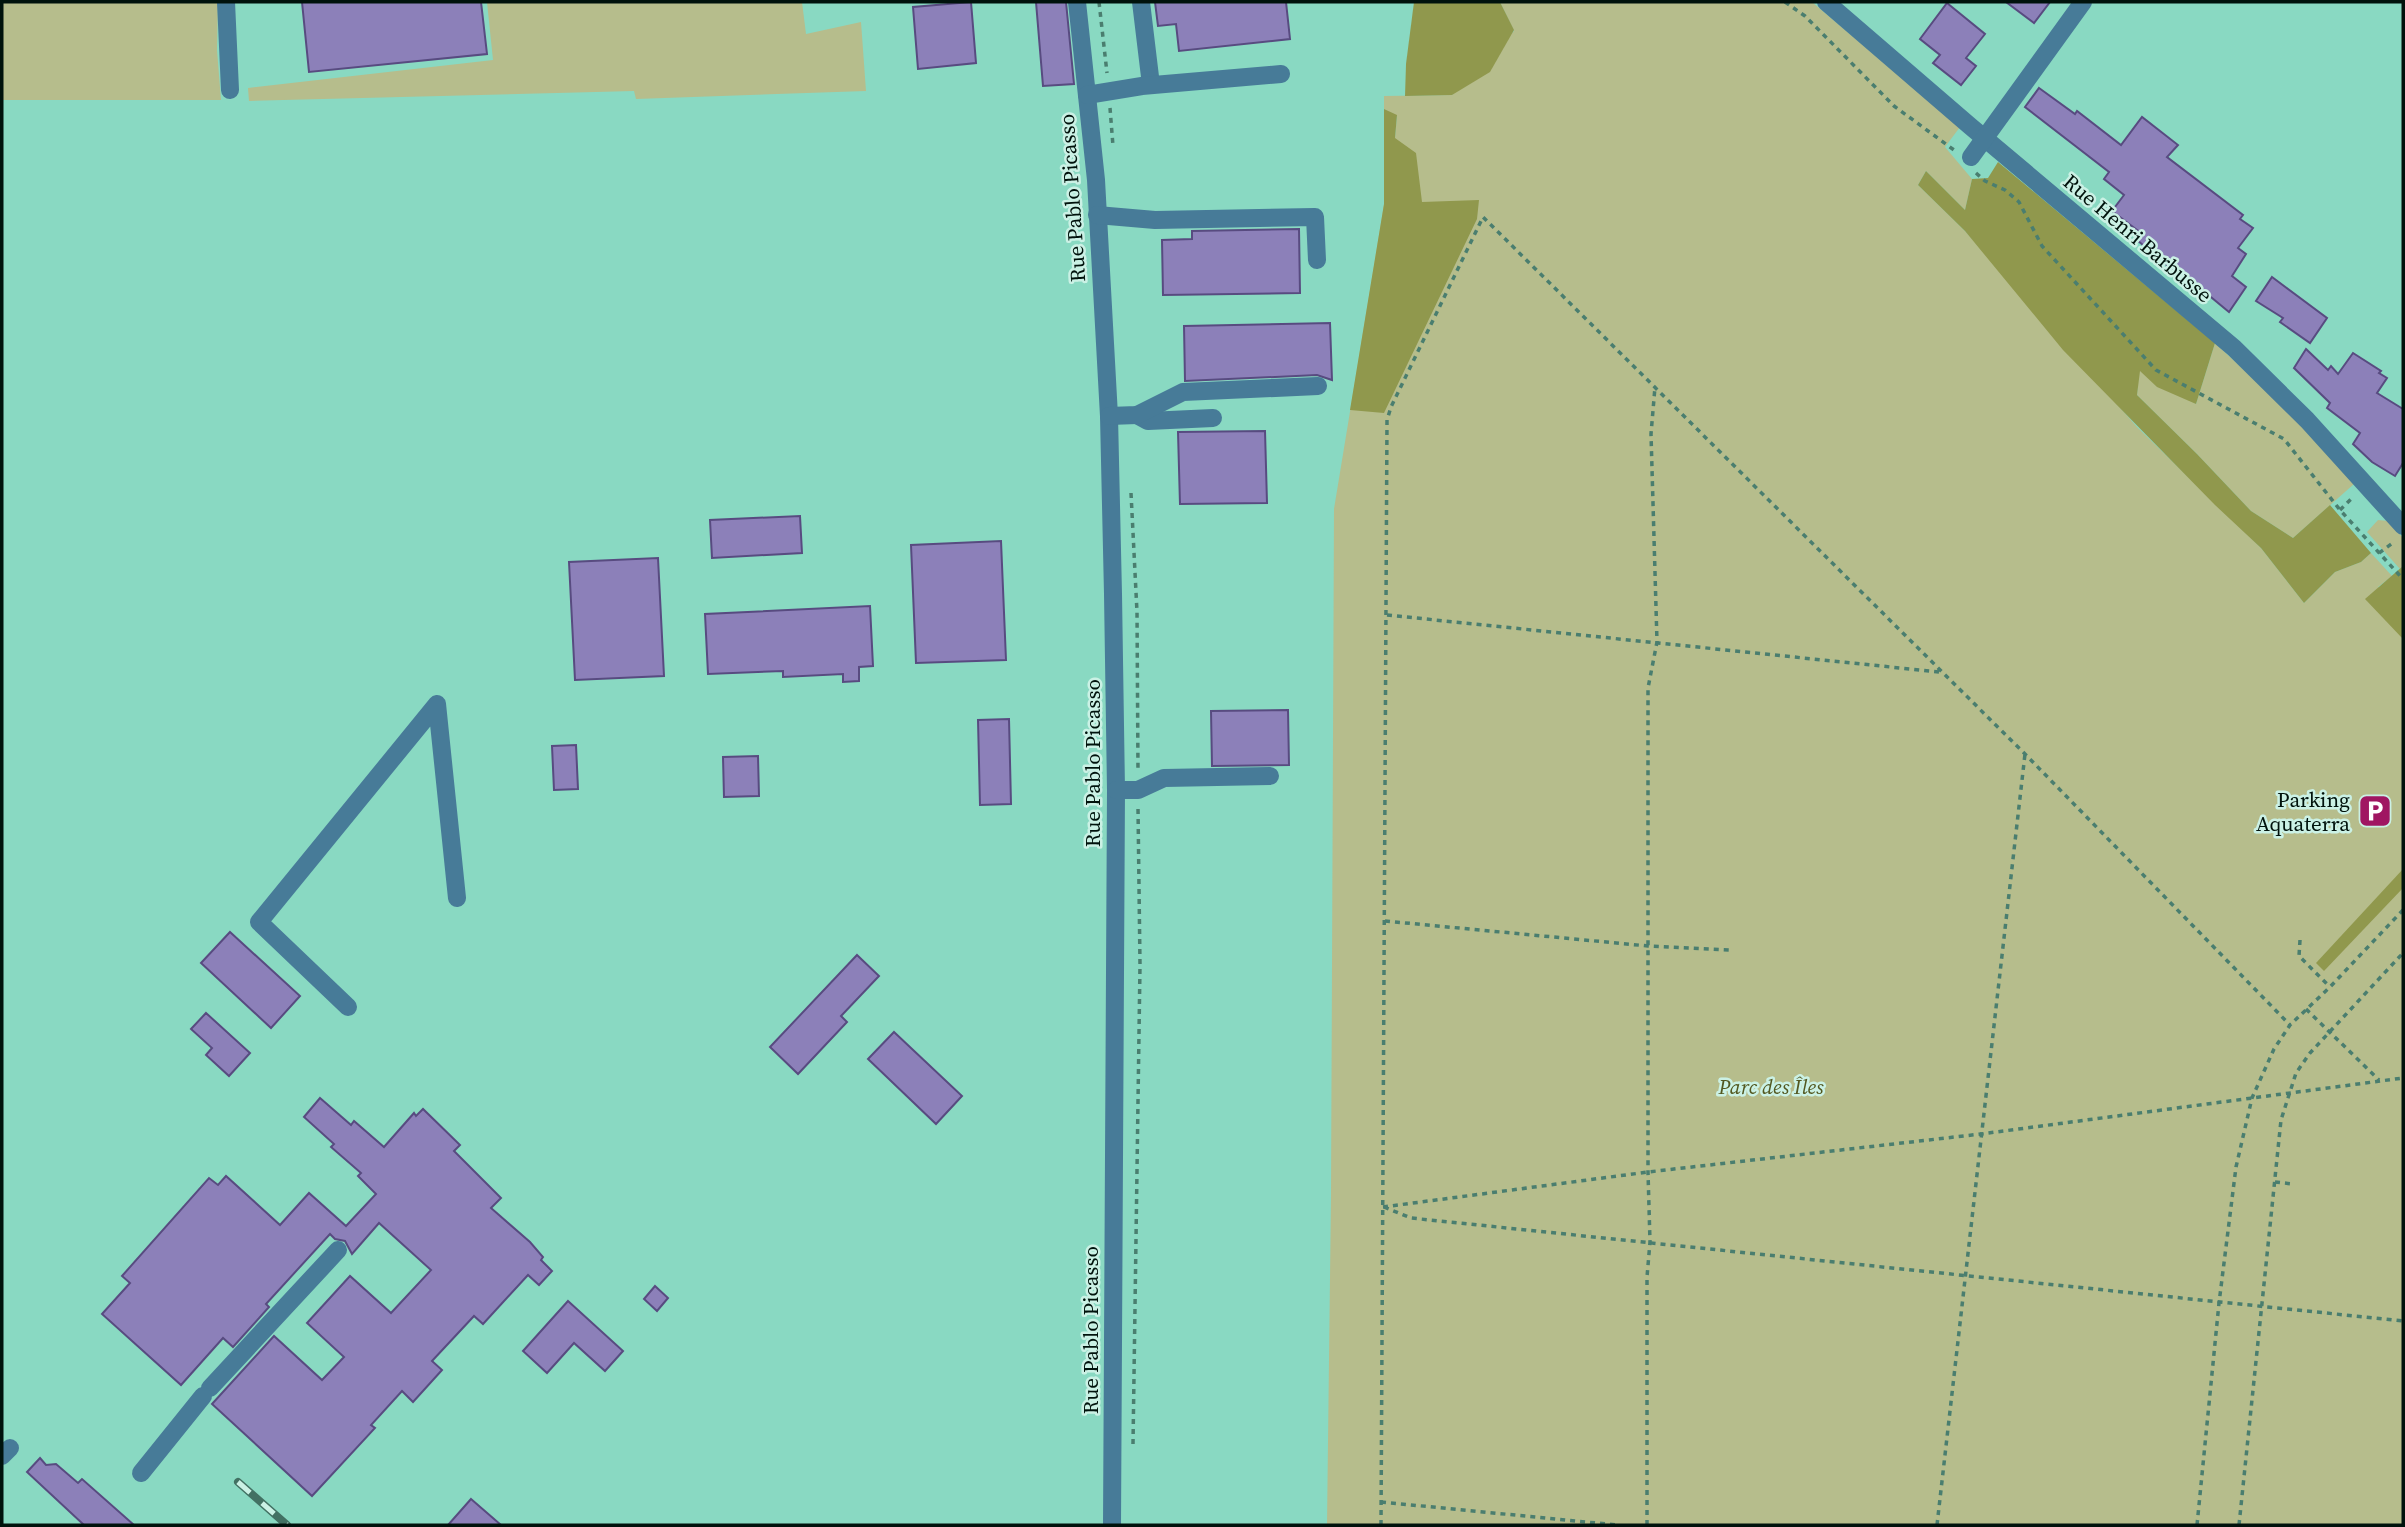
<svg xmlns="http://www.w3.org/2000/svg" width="2405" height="1527" font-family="'Source Serif 4',serif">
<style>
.green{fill:#b6bd8c}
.forest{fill:#90984d}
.building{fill:#8c80b9;stroke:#584b80;stroke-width:2}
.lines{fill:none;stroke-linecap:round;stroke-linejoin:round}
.path{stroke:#4a7e6f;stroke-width:3.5;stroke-dasharray:5 5;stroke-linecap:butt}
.minor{stroke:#477b98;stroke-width:18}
.rail-casing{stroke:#427163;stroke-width:8}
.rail{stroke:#cbf1e5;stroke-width:5;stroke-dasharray:16;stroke-linecap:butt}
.labels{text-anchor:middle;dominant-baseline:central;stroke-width:5;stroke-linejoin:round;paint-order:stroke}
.street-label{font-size:21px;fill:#00120c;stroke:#cbf1e5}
.poi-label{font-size:21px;fill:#00120c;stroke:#cbf1e5;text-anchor:end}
.park-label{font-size:21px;font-style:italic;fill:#52571f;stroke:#cbf1e5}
</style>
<rect width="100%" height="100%" fill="#89d9c2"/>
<g class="green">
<polygon points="2,2 218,2 217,50 221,100 2,100"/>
<polygon points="487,2 802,2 806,34 861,22 866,91 636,99 634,91 249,101 248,88 493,60"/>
<polygon points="1500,2 1812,2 1960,127 1945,147 1972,179 1965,210 1926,171 1918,185 1965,231 2137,427 2261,548 2304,603 2335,572 2361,562 2371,553 2392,576 2378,587 2403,613 2403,1525 1327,1525 1331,1196 1334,509 1395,138 1397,116 1384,109 1384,96 1452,95 1514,31"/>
<polygon points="2215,343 2299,421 2354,484 2293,538 2251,511 2197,454 2137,395 2139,370 2196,404"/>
<polygon points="2378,520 2388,521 2403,538 2403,566 2400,569 2367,532"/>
</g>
<g class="forest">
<polygon points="1414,2 1500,2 1514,30 1490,72 1452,95 1405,96 1406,64"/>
<polygon points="1384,109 1397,115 1395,138 1416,153 1422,202 1479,200 1477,219 1384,413 1350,410 1384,204"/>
<polygon points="1998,162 2215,343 2196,404 2157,387 2140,371 2137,395 2197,454 2251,511 2293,538 2330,505 2371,553 2361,562 2335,572 2304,603 2261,548 2215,505 2063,350 1965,231 1918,185 1926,171 1965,210 1972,179 1988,178"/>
<polygon points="2403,566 2403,639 2365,599"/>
<polygon points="2403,869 2403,888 2324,971 2316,963"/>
</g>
<g class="building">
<polygon points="302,2 481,2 487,54 309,72"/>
<polygon points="971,2 976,63 918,69 913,7"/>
<polygon points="1036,2 1066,2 1074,84 1043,86"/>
<polygon points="1155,2 1286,2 1290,39 1179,51 1176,24 1158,26"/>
<polygon points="2006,2 2050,2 2034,23"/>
<polygon points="1947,3 1985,34 1966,58 1976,66 1961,85 1933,63 1940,55 1920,39"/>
<polygon points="2039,88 2075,114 2077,111 2121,145 2142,117 2178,145 2167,157 2243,215 2240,219 2253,228 2238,248 2246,254 2232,276 2246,287 2229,312 2183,274 2181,277 2137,240 2141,233 2112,211 2124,195 2104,179 2109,172 2025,107"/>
<polygon points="1299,229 1300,293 1163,295 1162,240 1192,239 1192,231"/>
<polygon points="2272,277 2327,318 2310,343 2280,322 2283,318 2256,301"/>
<polygon points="1330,323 1332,380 1317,375 1185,381 1184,326"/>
<polygon points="2306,349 2328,370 2331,366 2338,374 2353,353 2381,371 2379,373 2387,378 2377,393 2403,409 2403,463 2395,476 2372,462 2353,444 2360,433 2327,408 2330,403 2294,368"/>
<polygon points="1265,431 1267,503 1180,504 1178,432"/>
<polygon points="800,516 802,553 712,558 710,520"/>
<polygon points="1001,541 1006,660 916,663 911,545"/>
<polygon points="658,558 664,676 575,680 569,562"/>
<polygon points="870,606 873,666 859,667 859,681 843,682 843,674 783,677 783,671 708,674 705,614"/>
<polygon points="1288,710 1289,765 1212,766 1211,711"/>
<polygon points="1009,719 1011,804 980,805 978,720"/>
<polygon points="576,745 578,789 554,790 552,746"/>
<polygon points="758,756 759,796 724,797 723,757"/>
<polygon points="230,932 300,996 271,1028 201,963"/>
<polygon points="857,955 879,976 841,1016 847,1022 798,1074 770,1047"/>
<polygon points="206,1013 250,1053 229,1076 206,1055 212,1048 191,1029"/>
<polygon points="894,1032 962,1096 936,1124 868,1059"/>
<polygon points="320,1098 351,1125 354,1121 384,1147 414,1113 416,1116 423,1109 460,1145 454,1151 501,1198 491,1208 530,1242 543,1257 541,1260 552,1271 539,1285 528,1275 483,1324 474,1316 432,1361 442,1370 413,1402 402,1391 371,1425 375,1428 312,1496 212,1404 274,1336 322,1380 344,1357 307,1323 350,1276 391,1313 431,1270 379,1223 352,1254 345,1241 335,1239 330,1234 266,1304 269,1307 233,1347 223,1338 181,1385 102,1314 130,1283 122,1276 209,1178 218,1185 226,1176 280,1225 309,1193 346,1226 376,1194 358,1176 361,1173 331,1147 334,1144 304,1117"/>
<polygon points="655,1286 668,1298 657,1311 644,1299"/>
<polygon points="568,1301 623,1351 605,1371 574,1343 547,1373 523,1351"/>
<polygon points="40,1458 46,1465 56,1464 78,1483 82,1479 134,1525 84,1525 27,1472"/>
<polygon points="471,1499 501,1525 448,1525"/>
</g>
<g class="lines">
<g class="path">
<polyline points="1099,2 1107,73"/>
<polyline points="1785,2 1805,16 1894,106 1954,150"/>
<polyline points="1110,108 1113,146"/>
<polyline points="1976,173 1985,181 2005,190 2019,202 2042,246 2156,370 2284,439 2340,510 2403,579"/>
<polyline points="1131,493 1137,612 1138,772"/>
<polyline points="2340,510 2354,496"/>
<polyline points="2379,553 2394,542"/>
<polyline points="1387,615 1939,672"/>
<polyline points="1385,921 1648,946 1731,950"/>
<polyline points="2300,940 2299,956 2330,987"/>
<polyline points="2306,1009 2379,1080"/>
<polyline points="2275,1182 2293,1184"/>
<polyline points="1383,1207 1648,1172 1981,1134 2403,1078"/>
<polyline points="1384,1207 1411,1218 2403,1321"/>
<polyline points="1133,1444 1140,965 1138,808"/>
<polyline points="1381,1502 1617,1525"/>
<polyline points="1381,1525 1387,420 1391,407 1483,217 2025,754 2290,1025"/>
<polyline points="1647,1525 1647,1277 1650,1242 1648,1172 1648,688 1657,642 1651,434 1655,387"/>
<polyline points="1937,1525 2025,754"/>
<polyline points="2197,1525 2219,1303 2236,1167 2252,1098 2274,1049 2290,1025 2330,987 2403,910"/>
<polyline points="2239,1525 2281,1120 2296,1073 2310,1053 2403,953"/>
</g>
<g class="minor">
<polyline points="226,2 230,90"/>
<polyline points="1077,2 1096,180 1109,416 1113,594 1116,790 1112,1525"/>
<polyline points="1141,2 1151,85"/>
<polyline points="1826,2 1970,126 2234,348 2307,420 2403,526"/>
<polyline points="1087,95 1142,86 1281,74"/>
<polyline points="1971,157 2083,2"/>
<polyline points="1097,215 1155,220 1315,217 1317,260"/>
<polyline points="1137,415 1148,421 1213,418"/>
<polyline points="1109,416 1137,415 1183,392 1318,386"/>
<polyline points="1116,790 1138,790 1164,778 1270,776"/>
<polyline points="348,1007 259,922 437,704 457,898"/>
<polyline points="210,1388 338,1250"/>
<polyline points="2,1456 10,1448"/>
<polyline points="141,1473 203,1396"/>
</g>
<defs>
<polyline id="rail" points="238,1482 287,1525"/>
</defs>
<use href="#rail" class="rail-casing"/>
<use href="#rail" class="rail"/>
</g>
<defs>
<symbol id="parking-square" viewBox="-11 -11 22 22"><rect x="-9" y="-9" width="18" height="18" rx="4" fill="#a01662" stroke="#cbf1e5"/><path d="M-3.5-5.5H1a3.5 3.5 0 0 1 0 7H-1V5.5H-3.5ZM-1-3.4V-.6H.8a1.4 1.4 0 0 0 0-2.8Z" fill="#fff"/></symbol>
</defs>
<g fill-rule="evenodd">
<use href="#parking-square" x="2356" y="792" width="38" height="38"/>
</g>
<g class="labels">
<g class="street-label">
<text transform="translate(1072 198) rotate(-94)">Rue Pablo Picasso</text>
<text transform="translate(2138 238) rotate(40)">Rue Henri Barbusse</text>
<text transform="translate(1092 763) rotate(-90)">Rue Pablo Picasso</text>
<text transform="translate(1090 1330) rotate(-90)">Rue Pablo Picasso</text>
</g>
<g class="poi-label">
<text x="2350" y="799">Parking<tspan x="2350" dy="24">Aquaterra</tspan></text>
</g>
<g class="park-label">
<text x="1771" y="1086">Parc des Îles</text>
</g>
</g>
<rect width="2405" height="1527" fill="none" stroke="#00120c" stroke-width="7"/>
</svg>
